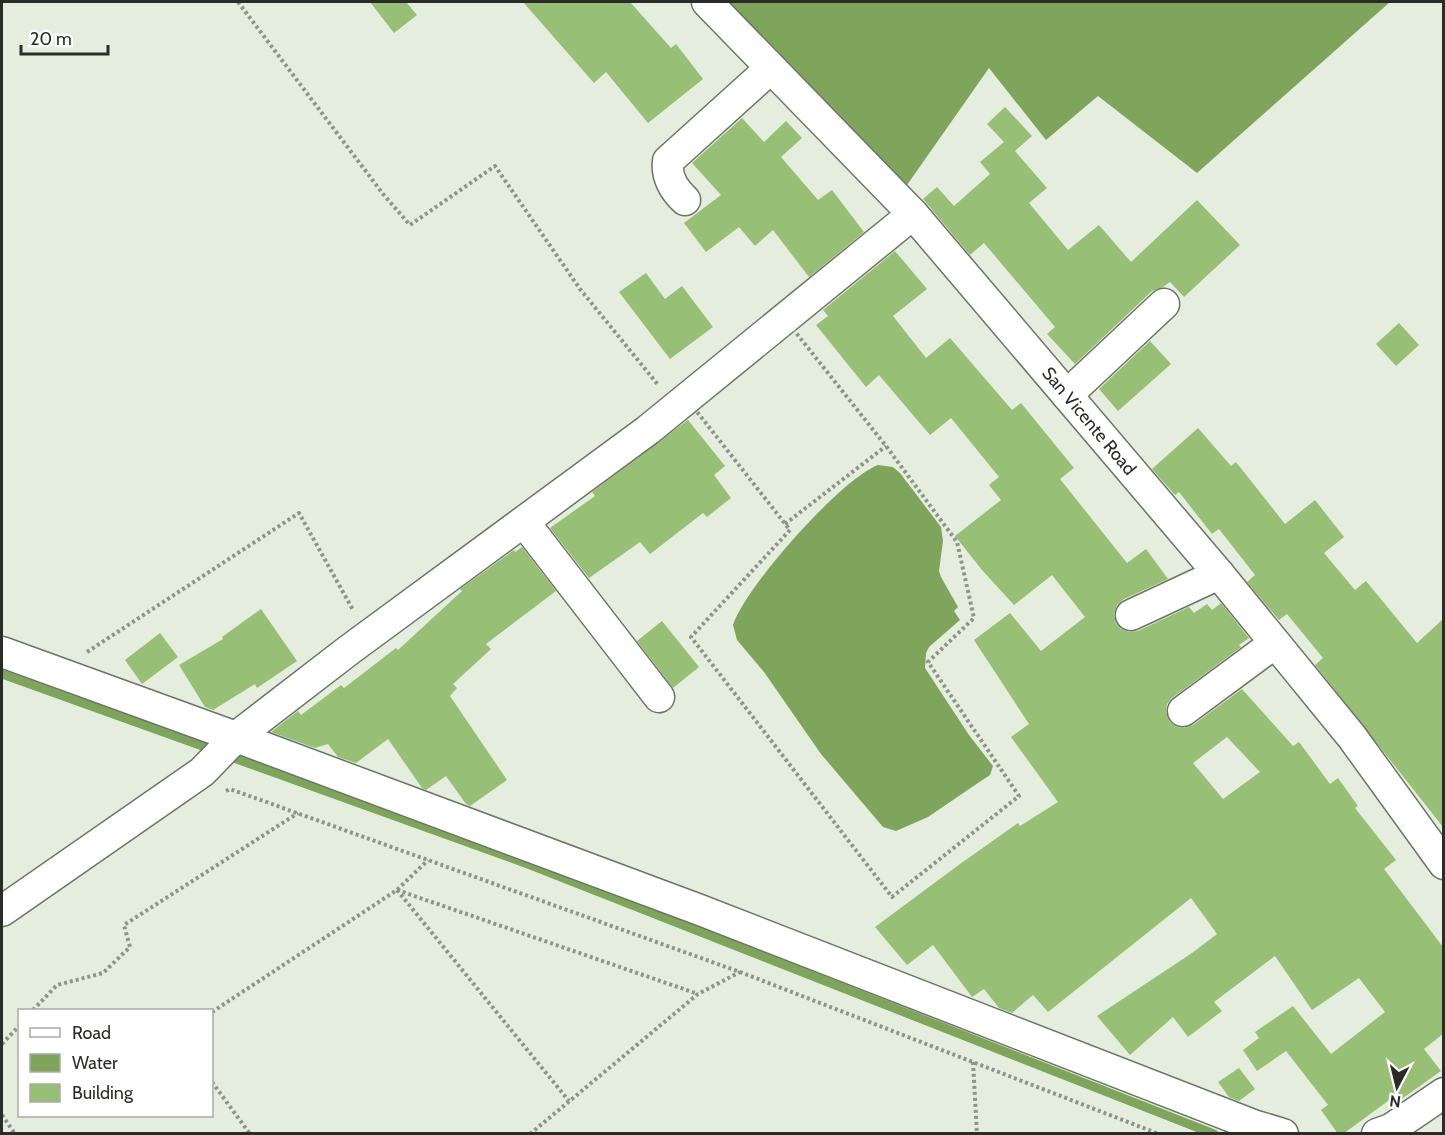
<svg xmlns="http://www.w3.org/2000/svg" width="1445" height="1135" font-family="Cabin,sans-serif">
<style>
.water{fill:#7fa55c}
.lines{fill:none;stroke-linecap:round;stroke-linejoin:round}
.stream{stroke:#7fa55c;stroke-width:9}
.building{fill:#97bf75;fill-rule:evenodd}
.minor-casing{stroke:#6d7467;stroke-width:33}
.path{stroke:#8e9489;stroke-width:4;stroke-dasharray:3 3;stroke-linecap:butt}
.minor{stroke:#fff;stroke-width:30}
.labels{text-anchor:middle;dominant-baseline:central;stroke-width:6;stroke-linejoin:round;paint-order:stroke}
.street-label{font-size:18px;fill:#2a2d27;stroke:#fff}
</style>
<rect width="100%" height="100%" fill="#e5edde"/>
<g class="water">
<polygon points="727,2 1390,2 1197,173 1098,96 1046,140 989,68 900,195 741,15"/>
<path d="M 878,465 L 893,467 L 900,473 L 941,527 L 943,541 L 939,571 L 941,577 L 958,607 L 954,611 L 960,620 L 929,647 L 926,653 L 925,668 L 969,735 L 993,766 L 990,775 L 978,783 L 928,817 L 896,831 L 883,827 L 821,754 L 764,672 L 737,640 L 733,625 C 745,587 841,479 878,465 Z"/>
</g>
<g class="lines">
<g class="stream">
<polyline points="2,674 208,748"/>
<polyline points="231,757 528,864 1214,1134"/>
</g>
</g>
<g class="building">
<polygon points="370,2 406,2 417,15 394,33"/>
<polygon points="523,2 630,2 671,48 676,44 703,79 648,123 606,72 594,83"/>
<polygon points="1005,107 1032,136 1015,151 1047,188 1029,203 1068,250 1099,225 1131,262 1197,200 1240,245 1184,297 1170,282 1163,287 1152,291 1075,364 1047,334 1055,327 984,243 970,255 923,199 937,187 954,206 990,174 980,162 1004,142 987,124"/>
<polygon points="742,118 764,142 786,121 802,138 781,157 818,200 832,190 864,232 809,277 773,230 755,246 739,227 706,252 684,223 721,195 692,163"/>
<path d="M 895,251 L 927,289 L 893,316 L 926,358 L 950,338 L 1012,410 L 1021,403 L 1074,468 L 1060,479 L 1127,563 L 1146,549 L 1168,579 L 1124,599 L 1117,605 L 1114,614 L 1116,623 L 1121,629 L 1129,632 L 1138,631 L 1189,607 L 1194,613 L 1207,604 L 1212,610 L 1221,603 L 1249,638 L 1239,645 L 1241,647 L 1172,698 L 1167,704 L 1166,712 L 1170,722 L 1177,727 L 1184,728 L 1193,725 L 1242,689 L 1293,746 L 1299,742 L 1330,784 L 1338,778 L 1358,806 L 1355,808 L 1396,860 L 1384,869 L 1443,947 L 1443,1034 L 1424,1049 L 1441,1071 L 1396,1103 L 1392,1098 L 1343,1134 L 1338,1134 L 1321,1110 L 1328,1105 L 1286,1051 L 1257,1071 L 1243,1050 L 1259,1038 L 1255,1032 L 1293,1006 L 1331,1054 L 1385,1012 L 1359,978 L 1312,1010 L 1275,956 L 1214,1002 L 1222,1011 L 1188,1037 L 1173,1017 L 1130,1055 L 1097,1016 L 1192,953 L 1217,934 L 1191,898 L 1048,1012 L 1033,995 L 1012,1013 L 999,1008 L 984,989 L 972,997 L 933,945 L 907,965 L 875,927 L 960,864 L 1018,823 L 1020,826 L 1058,802 L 1011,737 L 1029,724 L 974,640 L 1010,613 L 1041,651 L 1085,617 L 1052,575 L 1014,605 L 982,570 L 955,536 L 1001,500 L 989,485 L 999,477 L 951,418 L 930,435 L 879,375 L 866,387 L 816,325 L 828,316 L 823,310 ZM 1227,737 L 1260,772 L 1223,799 L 1193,763 Z"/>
<polygon points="646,273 665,299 682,286 713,327 670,359 619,292"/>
<polygon points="1399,323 1419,345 1396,366 1376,344"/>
<polygon points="1150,341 1171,364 1118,411 1099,389"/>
<polygon points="688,420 725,466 714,475 731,498 707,517 703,513 650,554 640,542 589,578 550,528 595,496 592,492"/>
<polygon points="1198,428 1231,466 1236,462 1285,524 1315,500 1344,537 1324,553 1355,590 1366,581 1417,643 1443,619 1443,827 1315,665 1323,658 1287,614 1279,620 1247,582 1255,575 1219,529 1212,534 1179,492 1175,495 1152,469"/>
<polygon points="522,547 556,591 486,644 491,649 453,684 457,688 450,696 507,780 470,806 466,804 446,776 426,790 422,788 388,739 356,763 338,757 328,744 315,748 271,732 298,711 301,715 341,685 344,688 396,648 398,650 462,591 460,589 514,550 515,552"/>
<polygon points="261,609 297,661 257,688 255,684 213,710 205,707 179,665 223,639 222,637"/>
<polygon points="662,621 699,667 673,688 637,641"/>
<polygon points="160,633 178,657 142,684 125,660"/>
<polygon points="1239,1068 1255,1089 1239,1101 1229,1097 1218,1082"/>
</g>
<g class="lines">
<defs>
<g id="minor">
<polyline points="707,2 913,214 1219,574 1352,737 1444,864"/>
<path d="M 685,200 C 674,190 666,176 668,161 L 771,68"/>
<polyline points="1067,395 1164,304"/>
<polyline points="524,522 659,697"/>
<polyline points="1131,615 1219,574"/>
<polyline points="2,652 236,737 700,910 1253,1125 1283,1134"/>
<polyline points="1183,711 1275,643"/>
<polyline points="2,911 202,772 236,737 349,650 648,430 913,214"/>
<polyline points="1377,1134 1391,1129 1444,1093"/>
</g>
</defs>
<use href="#minor" class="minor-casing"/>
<g class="path">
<polyline points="238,2 383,194 410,225 495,166 580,289 659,386"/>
<polygon points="793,329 886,446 957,542 974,618 928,662 1019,796 892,897 691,637 790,530 694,408"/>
<polyline points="785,524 886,446"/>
<polyline points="87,652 299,513 353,610"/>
<polyline points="226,791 230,789 740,972 1159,1134"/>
<polyline points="397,890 698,994"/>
<polyline points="397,890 569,1101"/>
<polyline points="33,1010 57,985 103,973 130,947 124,925 298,813"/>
<polyline points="212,1012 397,890 428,860"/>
<polyline points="2,1044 20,1025"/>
<polyline points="973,1062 977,1134"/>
<polyline points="212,1082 250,1134"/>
<polyline points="2,1115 15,1134"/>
<polyline points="530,1134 698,994 740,972"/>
</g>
<use href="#minor" class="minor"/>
</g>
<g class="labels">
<g class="street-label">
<text transform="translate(1089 421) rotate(50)">San Vicente Road</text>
</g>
</g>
<rect width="1445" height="1135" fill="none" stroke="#2a2d27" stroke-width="6"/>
<rect x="18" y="1009" width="195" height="108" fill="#ffffff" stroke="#aaaba9" stroke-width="1.5"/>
<rect x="30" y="1028" width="30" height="9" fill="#ffffff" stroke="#aaaba9" stroke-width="1.5"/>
<text x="72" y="1039" font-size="18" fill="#2a2d27">Road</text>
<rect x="30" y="1054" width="30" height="18" fill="#7fa55c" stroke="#aaaba9" stroke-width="1.5"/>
<text x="72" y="1069" font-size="18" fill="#2a2d27">Water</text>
<rect x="30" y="1084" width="30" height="18" fill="#97bf75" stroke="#aaaba9" stroke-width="1.5"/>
<text x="72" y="1099" font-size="18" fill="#2a2d27">Building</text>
<g transform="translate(1397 1087) rotate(187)" stroke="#ffffff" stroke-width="4.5" paint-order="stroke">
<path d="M0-4.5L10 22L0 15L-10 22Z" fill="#2a2d27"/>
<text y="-9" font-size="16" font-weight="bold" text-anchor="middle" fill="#2a2d27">N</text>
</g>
<path d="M21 45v9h87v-9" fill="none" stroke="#2a2d27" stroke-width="3"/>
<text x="30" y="45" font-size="18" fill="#2a2d27" stroke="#ffffff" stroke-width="4.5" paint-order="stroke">20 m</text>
</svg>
